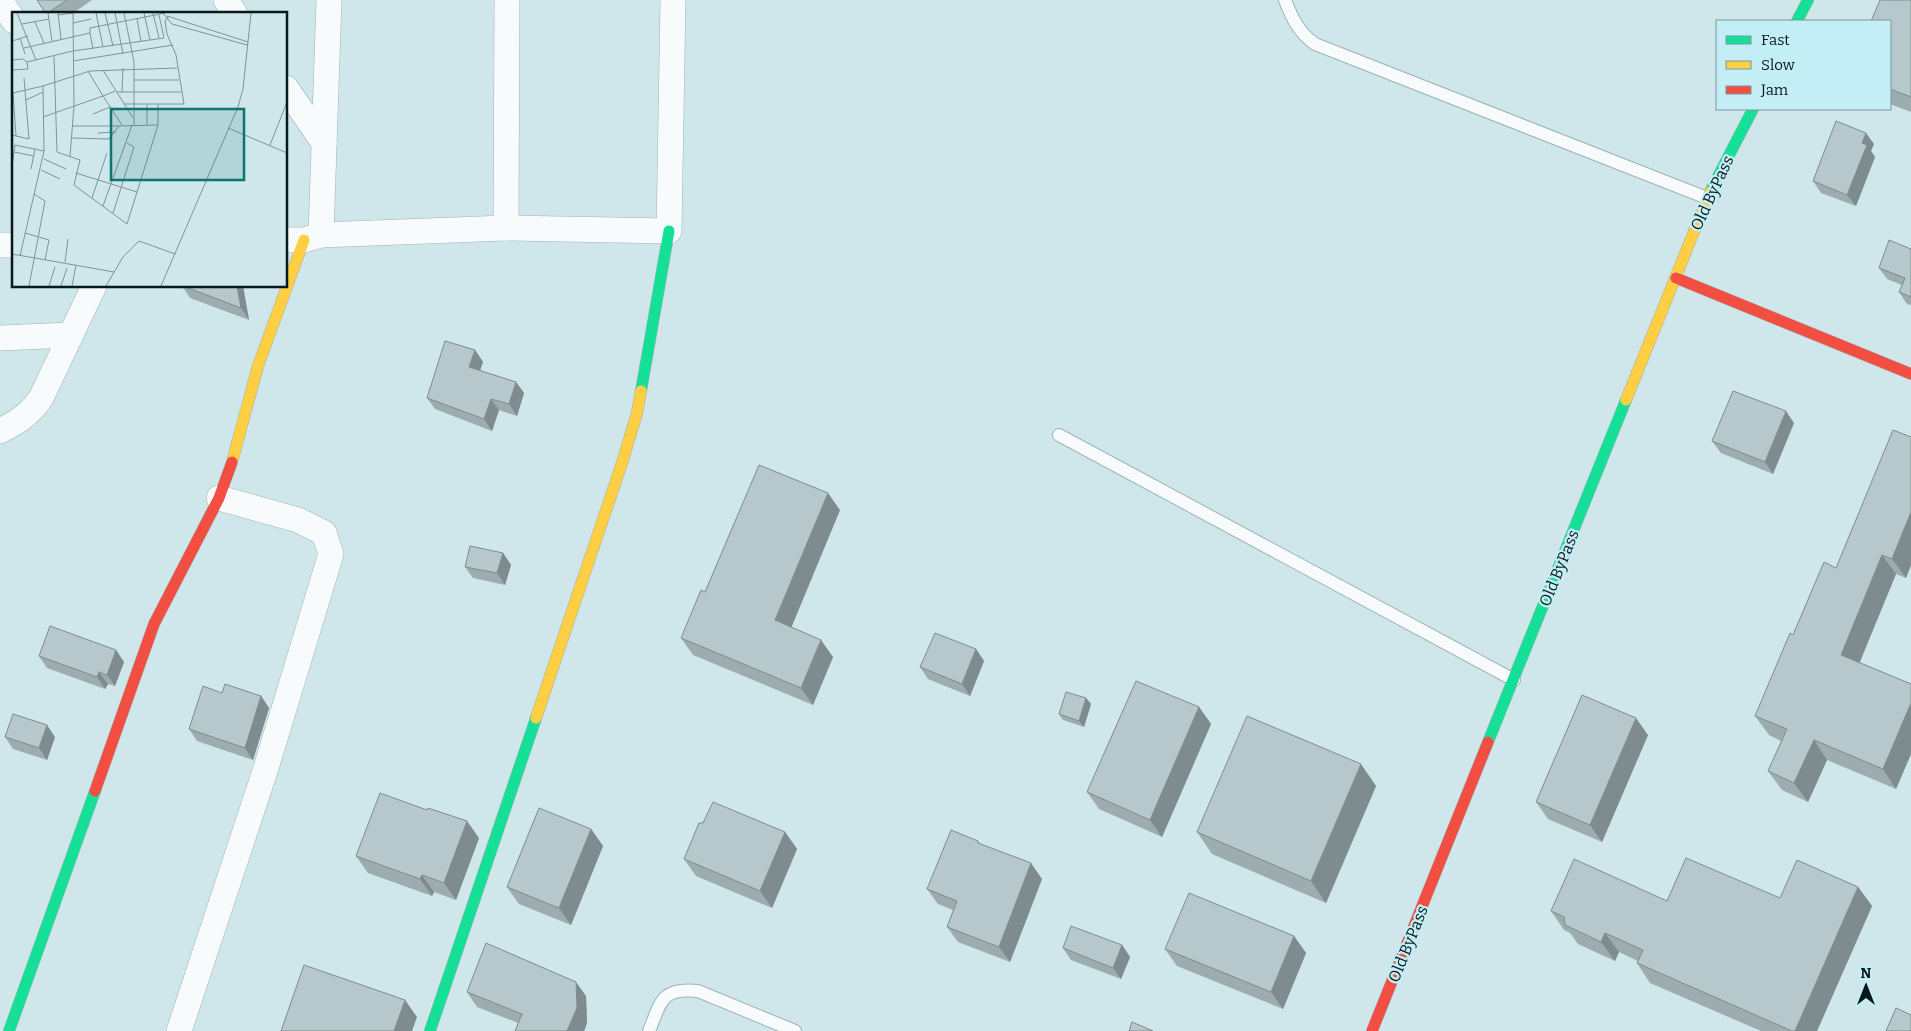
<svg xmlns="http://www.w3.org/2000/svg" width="1911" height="1031" font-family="Bitter,serif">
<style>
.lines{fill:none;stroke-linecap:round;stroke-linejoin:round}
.lane-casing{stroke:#a0b2b5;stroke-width:14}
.street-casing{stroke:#a0b2b5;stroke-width:26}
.fast-casing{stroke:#a0b2b5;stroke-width:12}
.slow-casing{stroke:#a0b2b5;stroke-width:12}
.jam-casing{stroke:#a0b2b5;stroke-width:12}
.lane{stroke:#f8fbfc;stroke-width:12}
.street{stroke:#f8fbfc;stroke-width:25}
.fast{stroke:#16e098;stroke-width:11}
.slow{stroke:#ffcf43;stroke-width:11}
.jam{stroke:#f24e42;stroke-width:11}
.wall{fill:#9dacaf}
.shaded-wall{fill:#7f8c8f}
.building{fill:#b6c8cc;stroke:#7f8c8f}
.labels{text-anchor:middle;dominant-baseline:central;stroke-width:4.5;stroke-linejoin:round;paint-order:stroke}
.street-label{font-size:16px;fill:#08181b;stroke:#c4eef6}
.inset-road{fill:none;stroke:#7f9498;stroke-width:1}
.view{fill:#0f766e;fill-opacity:0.15;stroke:#0f766e;stroke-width:2.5}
.inset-edge{fill:none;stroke:#08181b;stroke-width:2.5}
</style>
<rect width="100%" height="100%" fill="#cfe6eb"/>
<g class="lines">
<defs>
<g id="lane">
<path d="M 1285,0 C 1292,18 1299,33 1315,44 L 1707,198"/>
<polyline points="1059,435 1514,680"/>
<path d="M 649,1031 C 661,1002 661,987 698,991 L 795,1031"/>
</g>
<g id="street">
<polyline points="0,0 14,21"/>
<polyline points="226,0 235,14"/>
<polyline points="286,88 324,143"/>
<polyline points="506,228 507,0"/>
<polyline points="321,235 329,0"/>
<polyline points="286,240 304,240 321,235 506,228 669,231 673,0"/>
<polyline points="0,245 14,245"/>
<polyline points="0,338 71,335"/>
<path d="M 0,431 C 18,422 30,414 41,398 L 94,286"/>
<polyline points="179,1031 266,768 331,554 324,533 298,520 219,498"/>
</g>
<g id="fast">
<polyline points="1797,21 1808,0"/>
<polyline points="1710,192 1753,109"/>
<polyline points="641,391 669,231"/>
<polyline points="1488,742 1626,400"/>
<polyline points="9,1031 95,791"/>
<polyline points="430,1031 536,718"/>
</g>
<g id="slow">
<polyline points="1626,400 1710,192"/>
<polyline points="232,462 258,366 304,240"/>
<polyline points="536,718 622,463 637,413 641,391"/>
</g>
<g id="jam">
<polyline points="1676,278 1911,374"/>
<polyline points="95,791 154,624 219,498 232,462"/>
<polyline points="1372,1031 1488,742"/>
</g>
</defs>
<use href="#lane" class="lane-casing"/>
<use href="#street" class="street-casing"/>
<use href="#fast" class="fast-casing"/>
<use href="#slow" class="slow-casing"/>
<use href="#jam" class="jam-casing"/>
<use href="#lane" class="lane"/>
<use href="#street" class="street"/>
<use href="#fast" class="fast"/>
<use href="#slow" class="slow"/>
<use href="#jam" class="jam"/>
</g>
<g class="wall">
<polygon points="37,0 92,0 72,14 46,14"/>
<polygon points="1911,0 1911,112 1890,104 1890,21"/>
<polygon points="1874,144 1871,151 1875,157 1856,206 1821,193 1813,181"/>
<polygon points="1911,249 1911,305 1907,304 1899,292 1902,285 1887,279 1879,268"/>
<polygon points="182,286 243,286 249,320 190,298"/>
<polygon points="475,350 483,362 480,371 516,382 524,393 517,416 499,410 492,431 435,409 427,398"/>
<polygon points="1794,423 1773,474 1721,453 1712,441"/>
<polygon points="1911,437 1911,565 1906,578 1896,574 1859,662 1911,684 1911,754 1896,789 1827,760 1808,802 1782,790 1768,771 1781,741 1769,735 1755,716 1793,635 1836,568"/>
<polygon points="840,510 791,627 833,657 813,705 693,655 681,638 705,592"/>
<polygon points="503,553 511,565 505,585 473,578 465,567"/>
<polygon points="976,649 984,661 970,696 928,679 920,667"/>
<polygon points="116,650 124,662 115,686 108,684 105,689 47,668 39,656"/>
<polygon points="261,696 269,708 253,760 197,741 189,729"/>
<polygon points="1086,698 1091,704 1084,727 1063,720 1059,714"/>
<polygon points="1199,707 1211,724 1162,837 1099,809 1087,792"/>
<polygon points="1648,735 1602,842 1548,819 1536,802"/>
<polygon points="5,737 55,737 47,760 13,749"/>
<polygon points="1376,786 1326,903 1212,854 1197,832"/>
<polygon points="591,829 603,846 571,925 519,904 507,887"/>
<polygon points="785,832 797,849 772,908 696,876 684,859"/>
<polygon points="479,838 456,900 434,892 432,896 368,873 356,856"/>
<polygon points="978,841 980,844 1042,879 1010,962 958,942 947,927 953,910 938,904 927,889"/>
<polygon points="1858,887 1872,906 1817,1031 1761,1031 1650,983 1637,963 1638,961 1619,952 1615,961 1578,944 1570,933 1564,930 1551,911 1667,901 1780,898"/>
<polygon points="1294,936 1306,953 1283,1009 1177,966 1165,949"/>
<polygon points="1122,945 1130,957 1121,979 1071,960 1063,948"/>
<polygon points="467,992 586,996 587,1023 584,1031 515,1031 518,1023 477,1007"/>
</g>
<g class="shaded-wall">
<polygon points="1866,133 1874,144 1871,151 1875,157 1856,206 1847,195 1862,143"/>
<polygon points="237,286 243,286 249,320 241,308"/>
<polygon points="475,350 483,362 477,379 469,367"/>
<polygon points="516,382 524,393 517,416 509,404"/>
<polygon points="491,399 499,410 492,431 484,419"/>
<polygon points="1786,411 1794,423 1773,474 1765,462"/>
<polygon points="828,493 840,510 787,638 775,620"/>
<polygon points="1911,512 1911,565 1906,578 1892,559"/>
<polygon points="503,553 511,565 505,585 497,573"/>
<polygon points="1882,555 1896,574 1855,674 1841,655"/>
<polygon points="821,640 833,657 813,705 801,688"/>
<polygon points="976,649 984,661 970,696 962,684"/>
<polygon points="116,650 124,662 115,686 107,675"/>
<polygon points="99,672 108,684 105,689 97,677"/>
<polygon points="261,696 269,708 253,760 245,748"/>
<polygon points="1086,698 1091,704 1084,727 1079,721"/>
<polygon points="1911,703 1911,754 1896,789 1883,769"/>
<polygon points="1199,707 1211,724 1162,837 1150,820"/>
<polygon points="1636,718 1648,735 1602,842 1590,825"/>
<polygon points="47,725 55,737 47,760 39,748"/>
<polygon points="1814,740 1827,760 1808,802 1794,783"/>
<polygon points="1361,764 1376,786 1326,903 1311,881"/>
<polygon points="467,821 479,838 456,900 444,883"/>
<polygon points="591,829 603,846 571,925 559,908"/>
<polygon points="785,832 797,849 772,908 760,891"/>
<polygon points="1031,863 1042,879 1010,962 999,947"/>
<polygon points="422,875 434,892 432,896 420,879"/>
<polygon points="1858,887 1872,906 1817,1031 1795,1031"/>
<polygon points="1605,933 1619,952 1615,961 1601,942"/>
<polygon points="1294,936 1306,953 1283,1009 1271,992"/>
<polygon points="1122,945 1130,957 1121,979 1113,968"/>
<polygon points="576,982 586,996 587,1023 584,1031 567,1031"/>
<polygon points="405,1000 417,1017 412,1031 394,1031"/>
</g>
<g class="building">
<polygon points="37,0 67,0 46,14"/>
<polygon points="1880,0 1911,0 1911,97 1890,89 1890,21 1871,21"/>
<polygon points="1836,121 1866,133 1862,143 1867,145 1847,195 1813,181"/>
<polygon points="1889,240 1911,249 1911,297 1899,292 1905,278 1879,268"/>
<polygon points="183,286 237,286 241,308"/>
<polygon points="445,341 475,350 469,367 516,382 509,404 491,399 484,419 427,398"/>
<polygon points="1733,391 1786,411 1765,462 1712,441"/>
<polygon points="1893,430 1911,437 1911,512 1892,559 1882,555 1841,655 1911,684 1911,703 1883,769 1814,740 1794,783 1768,771 1787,729 1755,716 1790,633 1793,635 1824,562 1836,568"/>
<polygon points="759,465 828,493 775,620 821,640 801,688 681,638 701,590 705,592"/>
<polygon points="470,546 503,553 497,573 465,567"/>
<polygon points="50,626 116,650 107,675 99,672 97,677 39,656"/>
<polygon points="935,633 976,649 962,684 920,667"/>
<polygon points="1136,681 1199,707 1150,820 1087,792"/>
<polygon points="225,684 261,696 245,748 189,729 203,686 222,693"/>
<polygon points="1066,692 1086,698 1079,721 1059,714"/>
<polygon points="1582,695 1636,718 1590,825 1536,802"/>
<polygon points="13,714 47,725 39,748 5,737"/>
<polygon points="1247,716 1361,764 1311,881 1197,832"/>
<polygon points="380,793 427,810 428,808 467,821 444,883 422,875 420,879 356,856"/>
<polygon points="713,802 785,832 760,891 684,859 699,823 703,823"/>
<polygon points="539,808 591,829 559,908 507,887"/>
<polygon points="951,830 978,841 978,843 1031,863 999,947 947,927 957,901 927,889"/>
<polygon points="1686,858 1780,898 1797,860 1858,887 1795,1031 1792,1031 1637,963 1643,950 1605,933 1601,942 1565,925 1564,917 1551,911 1574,859 1667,901"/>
<polygon points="1189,893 1294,936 1271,992 1165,949"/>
<polygon points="1071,926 1122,945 1113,968 1063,948"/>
<polygon points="486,943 576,982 577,1008 567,1031 515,1031 522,1014 467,992"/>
<polygon points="304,965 405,1000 394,1031 281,1031"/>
<polygon points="1896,1008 1911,1015 1911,1031 1886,1031"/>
<polygon points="1132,1022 1153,1031 1129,1031"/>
</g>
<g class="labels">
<g class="street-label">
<text transform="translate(1712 193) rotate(-65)">Old ByPass</text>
<text transform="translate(1559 568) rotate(-68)">Old ByPass</text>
<text transform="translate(1408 944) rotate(-68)">Old ByPass</text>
</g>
</g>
<g transform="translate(12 12)">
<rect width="275" height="275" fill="#cfe6eb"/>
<path class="inset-road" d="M 5,1 L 24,48M 36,1 L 40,29M 46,1 L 49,27M 84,1 L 91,35M 93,1 L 101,34M 103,1 L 111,42M 112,1 L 122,50 L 122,113M 132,1 L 138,28M 141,1 L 147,26M 151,1 L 160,12 L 235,33M 46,3 L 61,1M 155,4 L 236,30M 125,7 L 129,29M 23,10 L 32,31M 61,11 L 79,7M 10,12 L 37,7M 78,21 L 81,37M 8,26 L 13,42M 0,29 L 16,24M 12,36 L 78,21 L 78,16 L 153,1M 42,44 L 45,140 L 68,148 L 62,173 L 115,212 L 146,113M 0,48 L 11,47 L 15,50M 61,49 L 161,33M 0,58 L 16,57 L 15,50 L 61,39 L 152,26 L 147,3M 91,58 L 121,106M 122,68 L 167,68M 103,79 L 91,84 L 110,113M 104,80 L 169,80M 110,80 L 111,56M 14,88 L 31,80M 112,92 L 172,92 L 164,43 L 155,22 L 153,9 L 156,5M 81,102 L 98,95M 31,105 L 91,84 L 76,59M 135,113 L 135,92M 60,114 L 107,114M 216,116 L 275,141M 86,121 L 104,120M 0,123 L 17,127 L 12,66M 4,124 L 1,81 L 31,74M 60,126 L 97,127 L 107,114 L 146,113 L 146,92M 258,133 L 275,90M 2,140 L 22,144M 58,144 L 62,94 L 61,1M 32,147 L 54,157M 0,155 L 3,133 L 32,139 L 31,74 L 78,59 L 165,56M 19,157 L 23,137M 29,158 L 48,167M 64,161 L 125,180M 80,186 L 95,141M 91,194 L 120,113M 101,201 L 122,135 L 115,131M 13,221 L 37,228 L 33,248M 0,242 L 102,260M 8,244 L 32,139M 53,250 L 56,227M 17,274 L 33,189 L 22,182M 37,274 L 43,255M 49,274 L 55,256M 60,274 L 64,253M 94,274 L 111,245 L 127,229 L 163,242M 149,274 L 226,95 L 231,77 L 239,1"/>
<path class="view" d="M 99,97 L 232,97 L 232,168 L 99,168 Z"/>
<rect width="275" height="275" class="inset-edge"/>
</g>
<rect x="1716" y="20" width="175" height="90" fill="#c4eef6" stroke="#79989e"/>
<rect x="1726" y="36" width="25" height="8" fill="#16e098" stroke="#79989e"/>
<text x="1761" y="45" font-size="15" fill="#08181b">Fast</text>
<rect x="1726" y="61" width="25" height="8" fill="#ffcf43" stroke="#79989e"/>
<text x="1761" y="70" font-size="15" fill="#08181b">Slow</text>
<rect x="1726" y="86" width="25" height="8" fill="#f24e42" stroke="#79989e"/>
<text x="1761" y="95" font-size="15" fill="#08181b">Jam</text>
<g transform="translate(1866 986)" stroke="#c4eef6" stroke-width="4" paint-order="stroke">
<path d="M0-4L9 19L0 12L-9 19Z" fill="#08181b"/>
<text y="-8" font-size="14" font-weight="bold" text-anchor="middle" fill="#08181b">N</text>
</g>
</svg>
